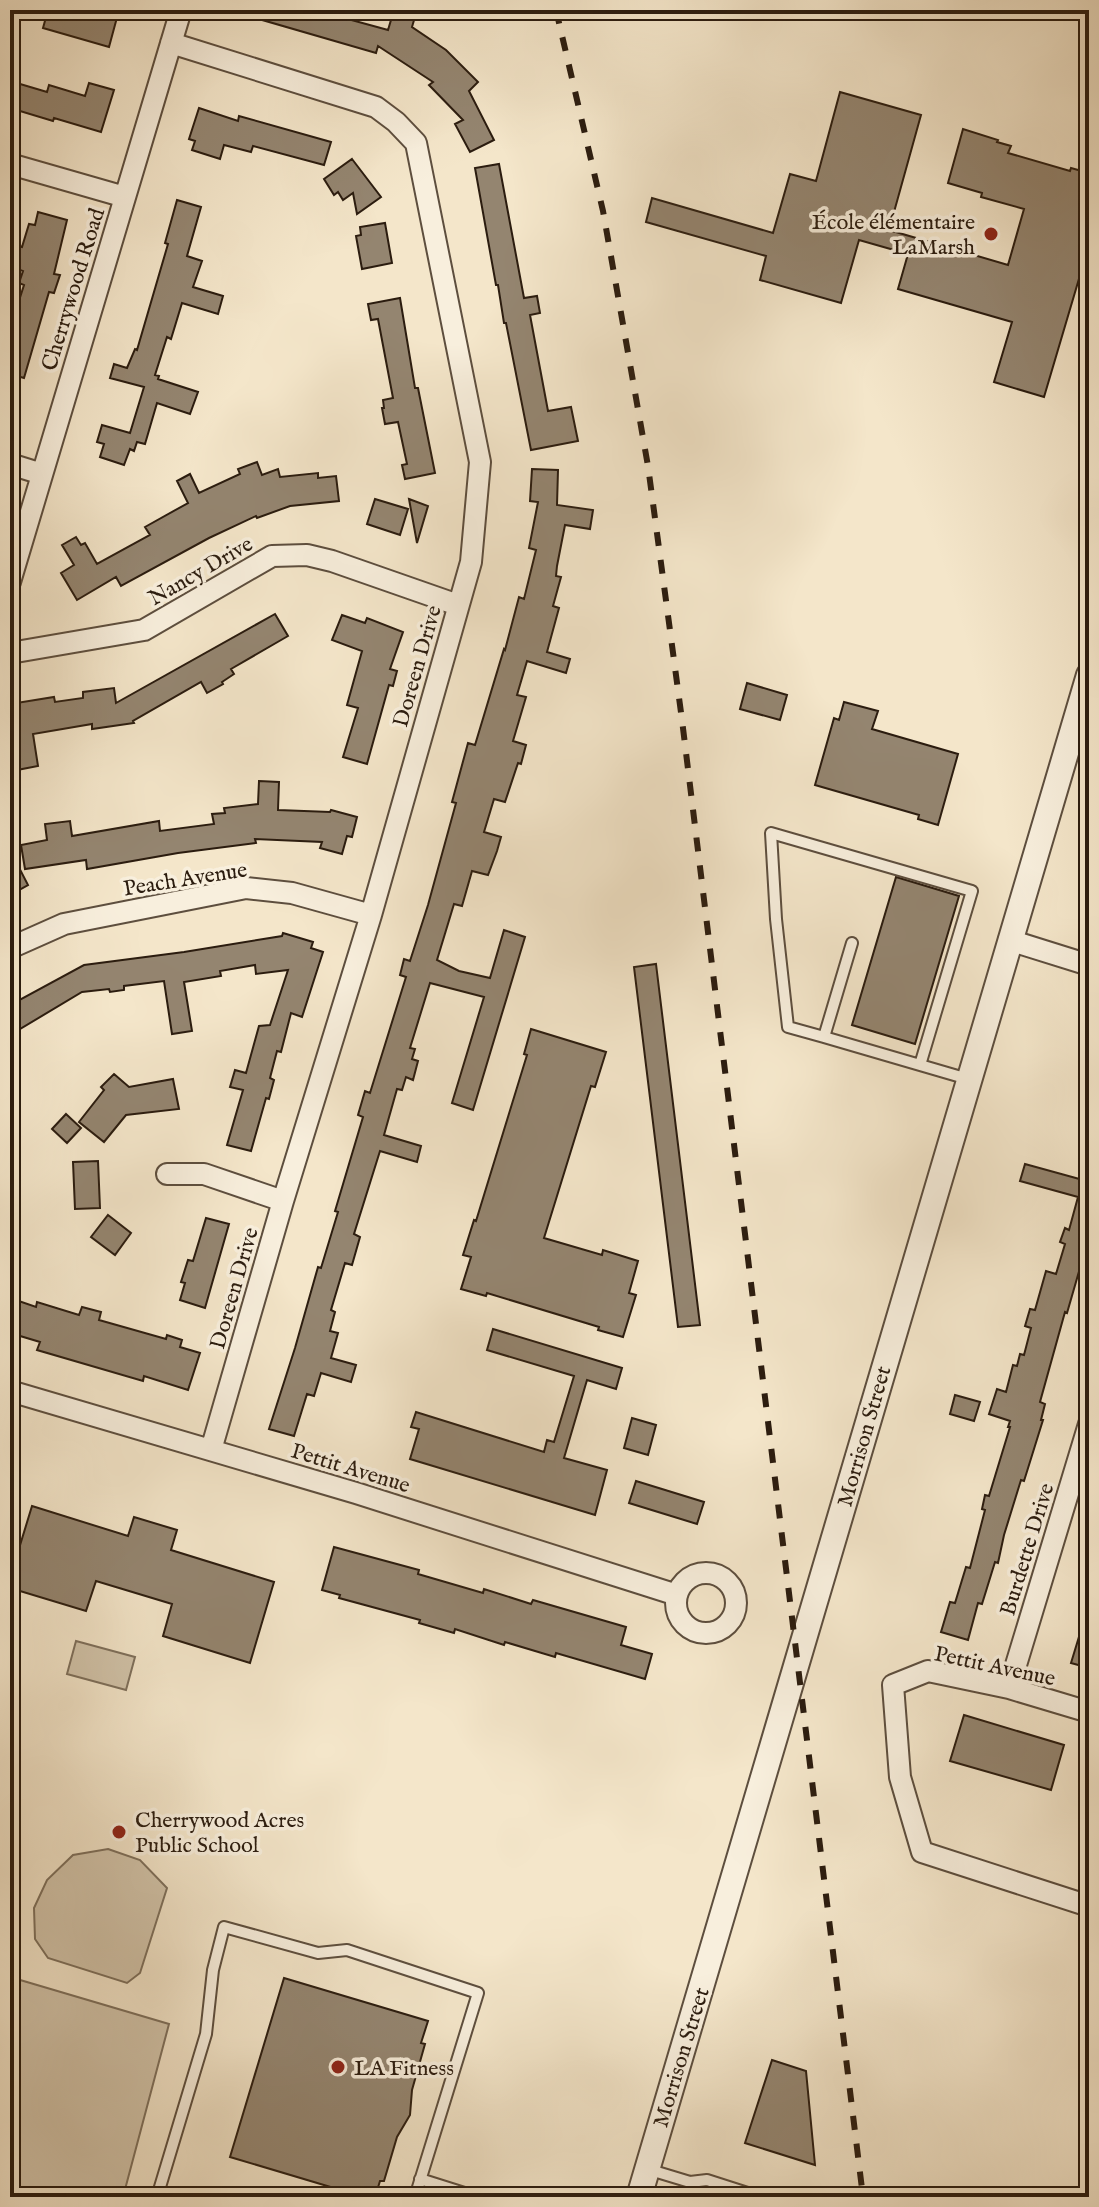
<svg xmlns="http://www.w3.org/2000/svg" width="1099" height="2207" font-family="'IM FELL English',serif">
  <rect width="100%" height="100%" fill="#f4e6ca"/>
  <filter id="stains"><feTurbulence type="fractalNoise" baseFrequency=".0025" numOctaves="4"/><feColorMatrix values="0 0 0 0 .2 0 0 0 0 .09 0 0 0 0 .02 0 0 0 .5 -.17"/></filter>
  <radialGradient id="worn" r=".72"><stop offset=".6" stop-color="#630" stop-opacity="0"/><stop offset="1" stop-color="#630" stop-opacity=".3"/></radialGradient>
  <path fill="#d2c4aa" stroke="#7e705c" stroke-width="2" d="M76,1641L135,1657L126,1690L67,1674Z
    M108,1849L140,1860L167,1888L140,1973L127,1983L48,1958L35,1939L34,1908L47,1880L73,1855Z
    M10,1977L169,2024L123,2197H10Z"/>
  <path fill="#948570" stroke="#2b1c0f" stroke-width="2" d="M48,10H119L109,47L43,28Z
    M246,10H315L388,30L394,10H417L412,27L446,50L478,82L469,91L494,140L470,152L455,124L463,120L429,85L433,82L378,46L376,53L245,15Z
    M10,81L47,92L49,85L85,96L89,83L114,90L101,132L54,118L53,121L10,108Z
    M840,92L921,115L889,230L1008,265L1024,209L981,197L982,193L948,183L963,129L998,140L997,142L1011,146L1008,153L1070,171L1071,168L1089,173V245L1044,397L994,382L1012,322L898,289L908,254L859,240L841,303L760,280L766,256L646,222L652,198L773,233L790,174L816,181Z
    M199,108L238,121L239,116L331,142L324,165L253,146L251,152L224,145L220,159L192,150L195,141L189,139Z
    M352,159L381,197L357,214L353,193L343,200L338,192L334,195L324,179Z
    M499,164L524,298L537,296L540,313L530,315L548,411L571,407L578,441L531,450L506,323H504L498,285H496L475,168Z
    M177,200L201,207L187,256L202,261L193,287L223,296L218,314L182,303L171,339L167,337L155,375L159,376L158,379L198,392L190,414L157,403L145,444L137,442L134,451L130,449L124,465L100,457L104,444L97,442L102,425L130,433L144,387L110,378L114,364L127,368L135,349L137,350L168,244L165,243Z
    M38,212L67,220L54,274L60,275L54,293L49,292L24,378L10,374V312L15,313L24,285L19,283L23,271L12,267L18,246L22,247L29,224L35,225Z
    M385,223L392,263L362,269L356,236L361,235L360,227Z
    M400,298L415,388H418L435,473L405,479L402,465L407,464L398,422L385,424L382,408H384L383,400L393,398L378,319L371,320L368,304Z
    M257,462L262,475L278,469L280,477L318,473V478L336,476L339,501L290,506L257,518L256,516L209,538L121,586L116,577L77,600L61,573L74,565L62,545L76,537L81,545L85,543L97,564L150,535L145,527L188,503L177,481L190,474L199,493L240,474L238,469Z
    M532,469L558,470L557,505L593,510L590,529L565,525L557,566L556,576L561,577L553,606L559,608L547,652L570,659L566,673L527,661L517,695L526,697L513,741L526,745L521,764L518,763L505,802L494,799L484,832L501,837L497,851L488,875L472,871L462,906L454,904L437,960L459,971L490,978L504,930L525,937L473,1110L452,1103L484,997L430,983L410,1048L415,1049L412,1059L418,1061L413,1080L406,1077L402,1090L397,1089L384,1135L421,1146L417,1162L380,1151L354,1234L360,1237L352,1265L345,1263L331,1310L335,1312L330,1331L338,1333L331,1358L356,1365L351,1382L321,1373L314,1396L307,1394L294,1436L269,1429L295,1348L318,1267L321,1268L338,1212L335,1211L363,1117L358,1115L365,1091L370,1093L406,977L400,975L404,959L410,961L428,905L456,803L452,802L468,743L475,745L504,649L505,650L519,597L524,599L536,550L529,548L538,502L530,501Z
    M375,499L408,509L400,535L367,524Z
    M409,499L428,506L417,543Z
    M275,614L288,636L231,669L234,674L222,682L223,684L207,693L201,682L133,721L134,723L92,729V724L33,734L38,766L17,770L12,742H10V704L54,697L55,702L83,698V692L114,688L116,703Z
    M342,615L365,623L367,618L403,632L390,669L397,671L393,686L389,685L367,764L343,757L358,708L347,705L362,651L332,640Z
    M747,683L787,695L780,720L740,709Z
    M844,702L878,711L872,729L958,754L938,825L918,819L919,815L815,785L834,718L839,720Z
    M259,781L279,782L278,810L330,812L331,810L357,817L352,837L347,836L342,854L320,848L322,842L255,839L256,843L178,853L87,869L86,860L25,869L21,845L47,840L45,824L70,821L72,836L159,821L160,831L214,824L212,814L225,813L224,808L258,804Z
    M10,850L28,885L10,895Z
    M896,877L959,896L915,1044L852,1025Z
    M283,933L313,942L311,948L323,952L302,1017L291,1013L281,1052L277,1051L270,1078L274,1080L269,1099L266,1098L251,1151L227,1145L243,1090L230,1087L235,1070L246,1073L259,1026L270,1025L288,970L256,974L255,965L220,971L221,976L184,982L192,1031L172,1034L164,981L124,986V990L110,992L109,989L82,992L10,1035V1005L84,965L184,952L282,936Z
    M656,964L700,1325L678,1327L634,967Z
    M531,1029L606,1052L595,1087L591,1086L544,1238L602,1255L603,1250L638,1261L629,1293L636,1295L623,1337L598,1330L599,1327L487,1293L486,1296L461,1289L471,1257L463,1255L474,1220L476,1221L527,1055L524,1054Z
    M114,1074L129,1087L173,1079L179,1109L126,1115L104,1142L79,1122L104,1090L101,1087Z
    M66,1114L81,1128L67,1143L52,1129Z
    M98,1161L100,1208L75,1209L73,1162Z
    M1025,1164L1083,1180L1084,1175L1089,1176V1252L1084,1269L1080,1268L1067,1313L1065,1312L1040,1402L1045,1404L1041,1420H1043L1024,1481L1021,1480L1004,1535L998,1563L995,1562L982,1604L978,1603L968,1640L941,1632L950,1602L955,1603L966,1567L970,1568L985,1510L982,1509L985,1495L989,1496L1010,1427H1008L1010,1421L989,1414L997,1389L1006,1392L1013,1365L1017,1366L1020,1354L1024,1355L1031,1328L1025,1326L1030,1309L1035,1310L1046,1271L1056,1274L1065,1244L1060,1242L1065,1228L1069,1230L1078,1197L1020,1181Z
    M108,1215L131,1233L115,1255L91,1237Z
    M206,1218L229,1224L205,1308L180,1300L185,1283L181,1282L188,1260L193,1261Z
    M10,1298L36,1307L37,1302L79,1315L82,1307L101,1312L99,1320L166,1339L167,1335L182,1340L180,1347L200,1353L188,1390L144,1376L143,1381L37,1350L40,1342L10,1333Z
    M493,1329L622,1368L616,1389L587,1380L564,1458L607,1470L595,1515L410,1459L419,1429L411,1427L416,1412L544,1452L547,1440L554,1442L574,1376L487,1350Z
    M955,1395L980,1402L974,1421L950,1414Z
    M632,1418L656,1425L648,1455L624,1448Z
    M636,1481L704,1502L697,1524L629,1503Z
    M32,1506L128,1536L134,1517L177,1530L171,1550L274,1582L250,1663L163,1636L172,1604L96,1581L86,1611L10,1588V1578Z
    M334,1547L419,1570L418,1574L483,1593L484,1589L531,1604L533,1600L626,1627L621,1645L652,1654L645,1679L556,1653L555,1657L505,1642L504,1645L455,1629L454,1633L419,1623L420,1620L339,1598L340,1595L322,1590Z
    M1085,1617H1089V1668L1071,1663Z
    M964,1715L1064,1745L1051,1790L950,1761Z
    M284,1978L428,2021L421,2043L425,2044L412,2090L410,2115L397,2137L384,2181H380L375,2197H364L230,2157Z
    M772,2060L806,2071L815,2165L745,2143Z"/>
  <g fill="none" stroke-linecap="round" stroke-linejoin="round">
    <defs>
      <path id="service" d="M852,943L824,1037L968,1079
        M824,1037L788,1027L776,919L771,833L972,891L920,1065
        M647,2169L690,2182L707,2180L760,2197
        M420,2179L477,2197
        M157,2197L206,2034L213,1970L224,1927L318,1953L347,1950L478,1993L415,2197"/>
      <path id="minor" d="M171,43L376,107L396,122L416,143L480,462L471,562L371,915L283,1201L211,1450
        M10,164L125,197
        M10,464L42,474
        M10,582L181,10
        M10,653L144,630L272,556L307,555L332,561L458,605
        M1009,940L1089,965
        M10,948L64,924L246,888L292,893L371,915
        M167,1174H204L283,1201
        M10,1391L356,1493L677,1595
        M676 1603a30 30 0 1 1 60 0a30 30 0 1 1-60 0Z
        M1009,1688L1089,1424
        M1089,1712L1009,1688L928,1671L893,1685L900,1777L922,1852L1089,1906"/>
      <path id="tertiary" d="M639,2197L1089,675"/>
    </defs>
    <use href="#service" stroke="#5d4e3e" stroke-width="14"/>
    <use href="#minor" stroke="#5d4e3e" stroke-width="24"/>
    <use href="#tertiary" stroke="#5d4e3e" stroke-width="28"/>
    <use href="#service" stroke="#f8efdd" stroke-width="10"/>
    <use href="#minor" stroke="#f8efdd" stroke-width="20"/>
    <use href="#tertiary" stroke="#f8efdd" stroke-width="24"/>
    <path stroke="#2b1c0f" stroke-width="6" stroke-dasharray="14 14" stroke-linecap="butt" d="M556,10L603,211L648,466L682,720L863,2197"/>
  </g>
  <g fill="#8f2418" stroke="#f8efdd" stroke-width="3">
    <circle cx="991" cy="234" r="8"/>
    <circle cx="119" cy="1832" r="8"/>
    <circle cx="338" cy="2067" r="8"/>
  </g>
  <g text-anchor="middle" stroke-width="7" stroke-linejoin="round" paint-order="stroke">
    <g font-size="22" fill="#2b1c0f" stroke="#f8efdd" text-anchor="start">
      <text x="975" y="229" text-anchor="end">École élémentaire<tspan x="975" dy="25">LaMarsh</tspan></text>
      <text x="135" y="1827">Cherrywood Acres<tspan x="135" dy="25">Public School</tspan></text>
      <text x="354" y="2075">LA Fitness</text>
    </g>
    <g font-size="22" fill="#2b1c0f" stroke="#f8efdd">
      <text transform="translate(72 289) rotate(-73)" y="8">Cherrywood Road</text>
      <text transform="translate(200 570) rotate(-30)" y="8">Nancy Drive</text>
      <text transform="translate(416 666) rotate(-74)" y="8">Doreen Drive</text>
      <text transform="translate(185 878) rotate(-9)" y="8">Peach Avenue</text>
      <text transform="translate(233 1288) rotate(-74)" y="8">Doreen Drive</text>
      <text transform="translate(863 1436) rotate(-74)" y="8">Morrison Street</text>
      <text transform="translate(351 1467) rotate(17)" y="8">Pettit Avenue</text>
      <text transform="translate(1026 1549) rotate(-73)" y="8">Burdette Drive</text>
      <text transform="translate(995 1665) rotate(12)" y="8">Pettit Avenue</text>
      <text transform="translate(680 2057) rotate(-73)" y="8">Morrison Street</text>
    </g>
  </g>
  <rect width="1099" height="2207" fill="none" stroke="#f4e6ca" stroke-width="40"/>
  <rect x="12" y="12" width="1075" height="2183" fill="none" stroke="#2b1c0f" stroke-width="4"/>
  <rect x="20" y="20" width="1059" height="2167" fill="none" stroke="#2b1c0f" stroke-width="2"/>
  <rect width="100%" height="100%" filter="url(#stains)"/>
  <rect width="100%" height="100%" fill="url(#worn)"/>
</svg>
